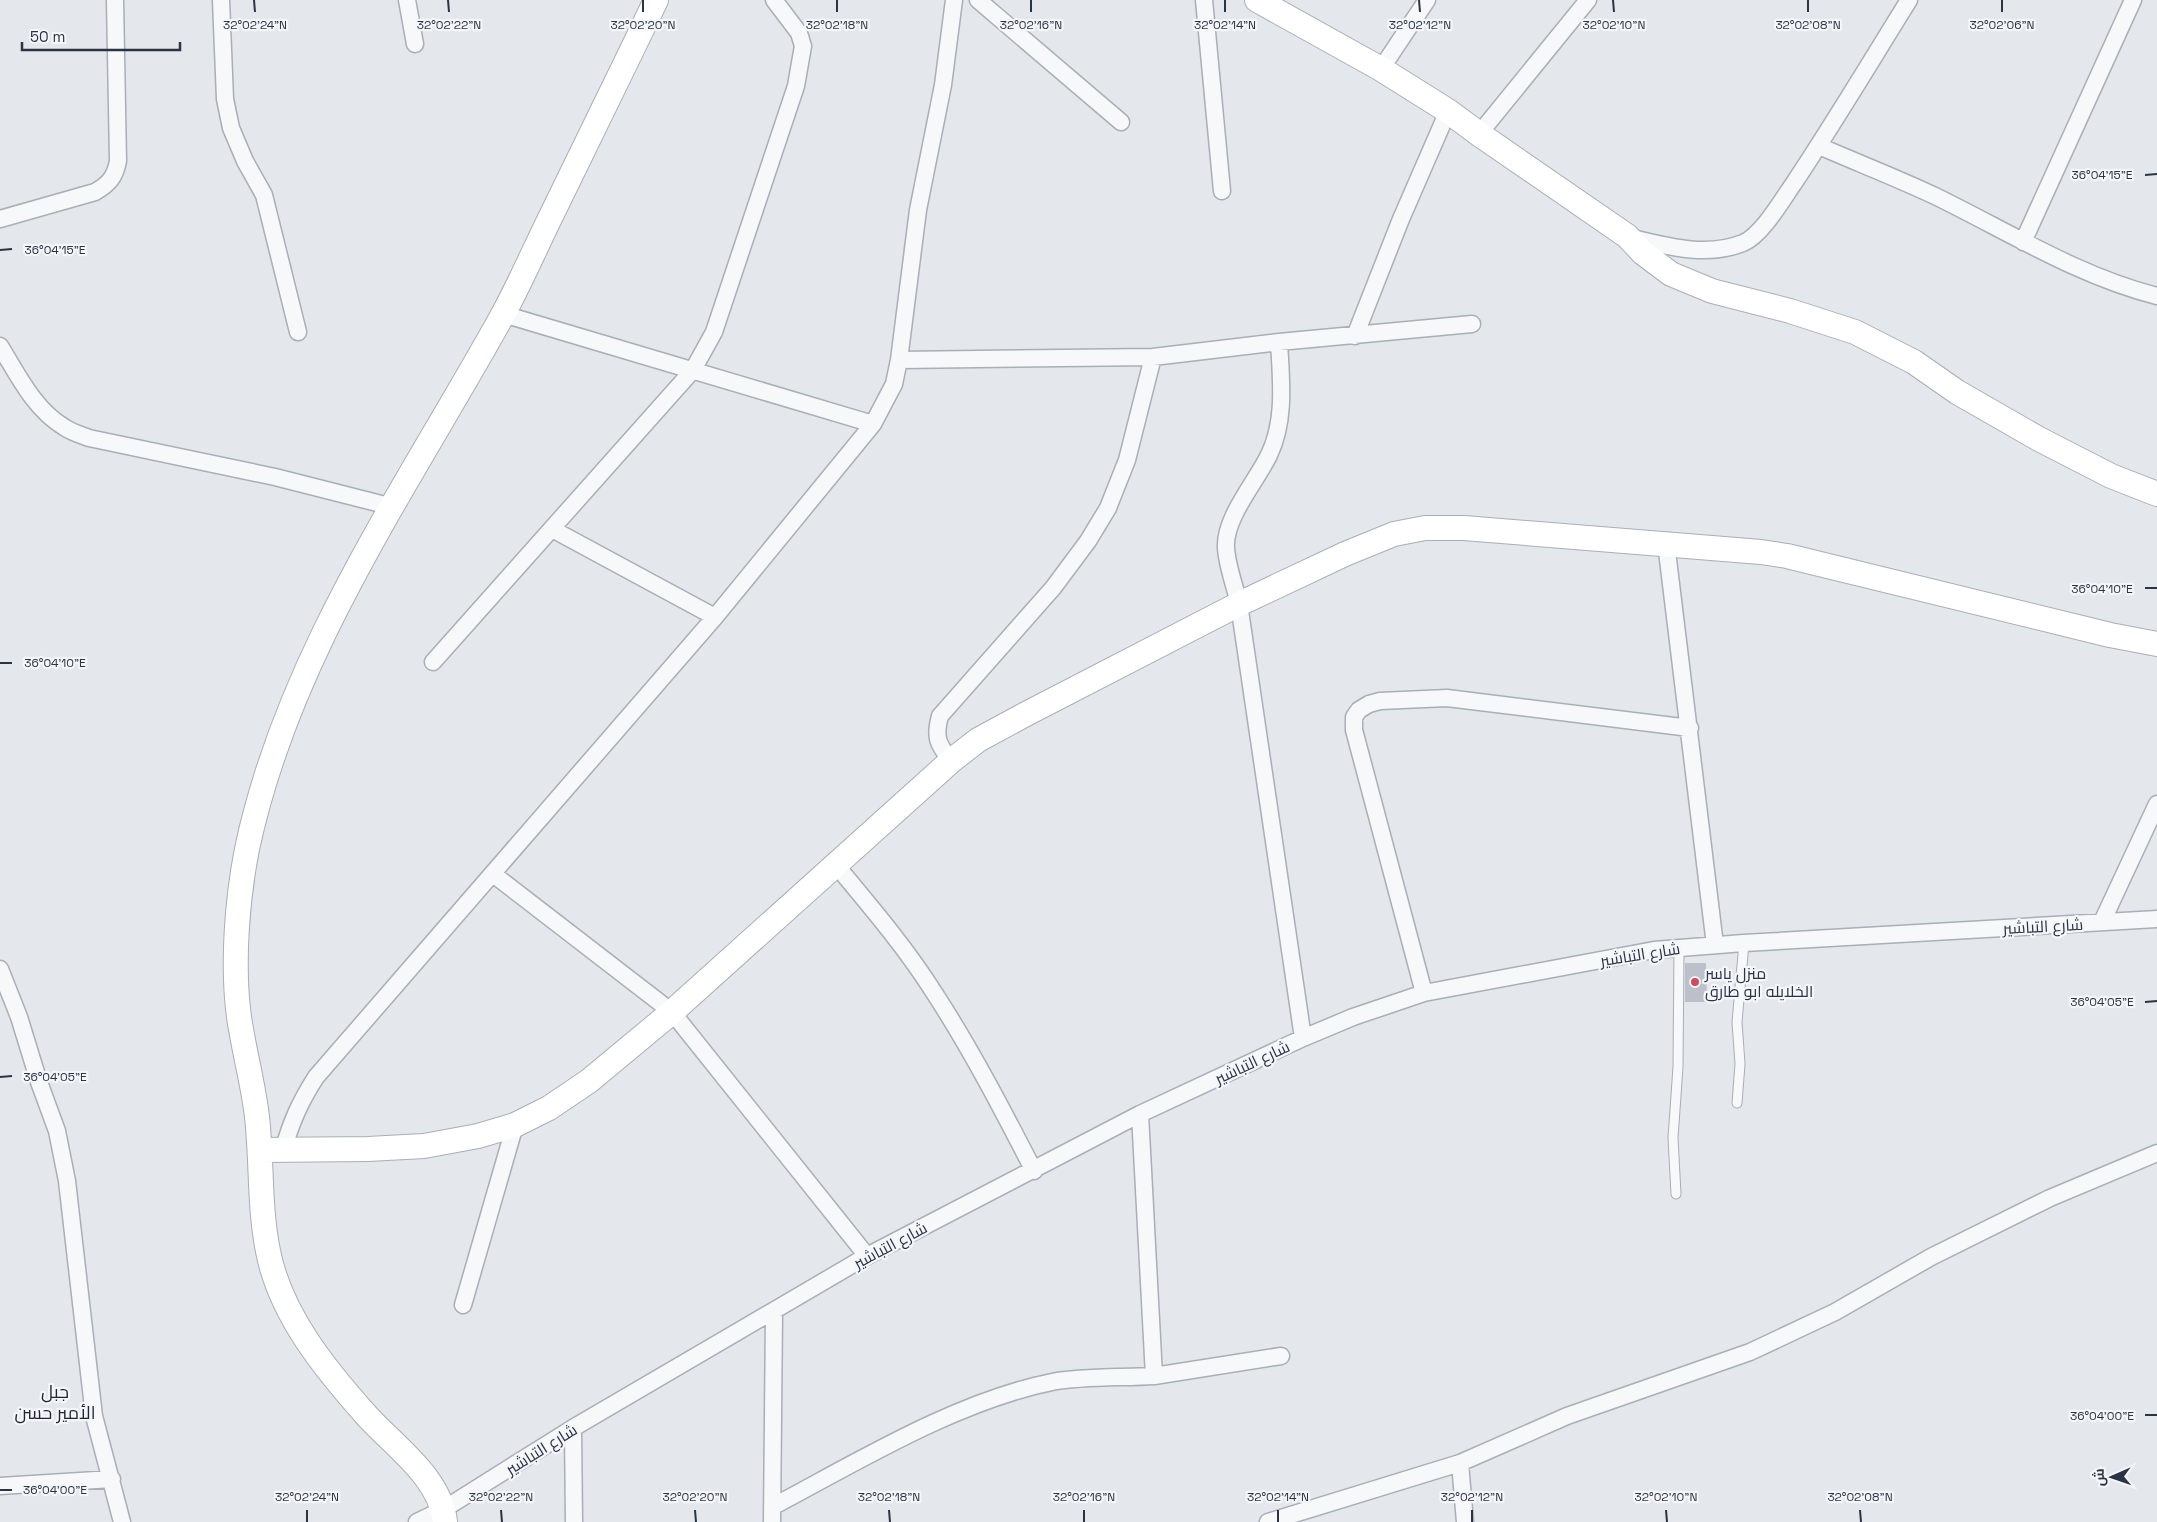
<svg xmlns="http://www.w3.org/2000/svg" width="2157" height="1522" font-family="'Space Grotesk',Cairo,sans-serif">
  <rect width="100%" height="100%" fill="#e4e7ec"/>
  <path fill="#bbc0ca" d="M1685,963H1706L1707,1002H1685Z"/>
  <g fill="none" stroke-linecap="round" stroke-linejoin="round">
    <defs>
      <path id="lane" d="M1737,1103L1740,1064L1737,1022L1744,943
        M1676,1194L1673,1138L1678,1067L1679,948"/>
      <path id="street" d="M221,0L225,99L231,128L245,161L264,195L298,332
        M407,0L415,44
        M978,0L1121,122
        M1204,0L1222,191
        M1381,69L1427,0
        M1479,134L1588,0
        M1819,146C1858,163 1897,178 1935,196C2007,231 2078,276 2157,296
        M0,219L95,192C109,184 115,177 118,161L115,0
        M1628,237C1666,246 1705,258 1743,243C1762,235 1782,200 1794,183C1834,123 1871,61 1909,0
        M2023,242L2133,0
        M503,314L873,424
        M1355,336L1401,219L1448,111
        M1279,342C1281,379 1286,420 1269,455C1256,482 1224,518 1226,548C1227,566 1235,586 1239,604L1303,1038
        M0,346C18,375 34,409 64,427C71,432 81,435 89,438L275,477L393,507
        M899,360L1153,357L1279,342L1472,324
        M552,529L715,617
        M1666,543L1715,945
        M433,662L693,370L714,332L796,86L803,46L799,33L774,0
        M951,761C938,744 934,738 940,716L1053,588L1088,541L1108,508L1127,460L1153,357
        M836,865C871,907 906,948 935,994C972,1051 1003,1111 1034,1171
        M493,874L672,1012L867,1256
        M2102,922L2157,804
        M0,969L19,1017L39,1082L57,1131L67,1181L94,1416L122,1522
        M1424,993L1354,730V717L1359,710L1369,704L1380,701L1447,698L1690,728
        M283,1151C291,1122 300,1102 316,1077L715,617L873,424L894,384L899,360L918,210L943,85L954,0
        M463,1305L515,1125
        M1154,1376L1281,1356
        M573,1428L574,1522
        M1460,1463L1465,1522
        M0,1486L112,1479
        M772,1507C857,1462 957,1401 1052,1382C1083,1376 1122,1378 1154,1376L1140,1114
        M417,1522L444,1509L573,1428L867,1256L1140,1114L1303,1038L1353,1017L1424,993L1654,950L1744,943L2157,919
        M772,1522L774,1312
        M1268,1522L1460,1463L1567,1416L1750,1352L1835,1312L1931,1257L2050,1198L2157,1153"/>
      <path id="secondary" d="M1257,0L1381,69L1448,111L1479,134L1627,236L1643,253L1671,274L1712,291L1790,311L1855,332L1914,362L1957,392L2039,439L2111,476L2157,494
        M261,1150L368,1149L424,1146L478,1136L515,1125L549,1108L589,1081L672,1012L951,761L978,740L1026,714L1239,604L1345,554L1394,534L1425,528H1464L1761,552L1787,556L2110,635L2157,644
        M445,1522C441,1478 394,1446 367,1416C325,1369 280,1314 268,1251C259,1207 262,1161 257,1117C253,1083 244,1051 239,1017C232,965 237,900 247,849C288,655 406,489 501,318C520,284 535,248 553,212C587,142 622,71 656,0"/>
    </defs>
    <use href="#lane" stroke="#a9aeb7" stroke-width="11"/>
    <use href="#street" stroke="#a9aeb7" stroke-width="19"/>
    <use href="#secondary" stroke="#a9aeb7" stroke-width="26"/>
    <use href="#lane" stroke="#f7f8fa" stroke-width="9"/>
    <use href="#street" stroke="#f7f8fa" stroke-width="16"/>
    <use href="#secondary" stroke="#fff" stroke-width="24"/>
  </g>
  <path fill="none" stroke="#2b3445" stroke-width="2" d="M254,0L255,12M448,0L449,12M643,0V12M837,0V12M1031,0V12M1225,0V12M1419,0L1420,12M1613,0L1614,12M1808,0V12M2002,0V12M2145,175L2157,174M0,250L12,249M2145,588H2157M0,663H12M2145,1002L2157,1001M0,1077L12,1076M2145,1415H2157M0,1490H12M307,1510V1522M501,1510L502,1522M695,1510L696,1522M889,1510L890,1522M1084,1510V1522M1278,1510V1522M1472,1510V1522M1666,1510L1667,1522M1860,1510L1861,1522"/>
  <circle fill="#d1495b" stroke="#f4f6f9" stroke-width="2" cx="1695" cy="982" r="5"/>
  <g text-anchor="middle" stroke-width="4.5" stroke-linejoin="round" paint-order="stroke">
    <g font-size="16" fill="#2b3445" stroke="#f4f6f9">
      <text transform="translate(2043 926) rotate(-3)" y="6">شارع التباشير</text>
      <text transform="translate(1640 954) rotate(-9)" y="6">شارع التباشير</text>
      <text transform="translate(1252 1062) rotate(-25)" y="6">شارع التباشير</text>
      <text transform="translate(890 1245) rotate(-28)" y="6">شارع التباشير</text>
      <text transform="translate(541 1449) rotate(-32)" y="6">شارع التباشير</text>
    </g>
    <g font-size="16" fill="#2b3445" stroke="#f4f6f9" text-anchor="start">
      <text x="1705" y="979">منزل ياسر<tspan x="1705" dy="18">الخلايله ابو طارق</tspan></text>
    </g>
    <g font-size="18" fill="#1d2536" stroke="#f4f6f9">
      <text x="55" y="1398">جبل<tspan x="55" dy="21">الأمير حسن</tspan></text>
    </g>
  </g>
  <g font-size="12" text-anchor="middle" fill="#2b3445" stroke="#f4f6f9" stroke-width="4.5" stroke-linejoin="round" paint-order="stroke">
    <text x="255" y="29">32°02'24"N</text>
    <text x="449" y="29">32°02'22"N</text>
    <text x="643" y="29">32°02'20"N</text>
    <text x="837" y="29">32°02'18"N</text>
    <text x="1031" y="29">32°02'16"N</text>
    <text x="1225" y="29">32°02'14"N</text>
    <text x="1420" y="29">32°02'12"N</text>
    <text x="1614" y="29">32°02'10"N</text>
    <text x="1808" y="29">32°02'08"N</text>
    <text x="2002" y="29">32°02'06"N</text>
    <text x="2102" y="179">36°04'15"E</text>
    <text x="55" y="254">36°04'15"E</text>
    <text x="2102" y="593">36°04'10"E</text>
    <text x="55" y="667">36°04'10"E</text>
    <text x="2102" y="1006">36°04'05"E</text>
    <text x="55" y="1081">36°04'05"E</text>
    <text x="2102" y="1420">36°04'00"E</text>
    <text x="55" y="1494">36°04'00"E</text>
    <text x="307" y="1501">32°02'24"N</text>
    <text x="501" y="1501">32°02'22"N</text>
    <text x="695" y="1501">32°02'20"N</text>
    <text x="889" y="1501">32°02'18"N</text>
    <text x="1084" y="1501">32°02'16"N</text>
    <text x="1278" y="1501">32°02'14"N</text>
    <text x="1472" y="1501">32°02'12"N</text>
    <text x="1666" y="1501">32°02'10"N</text>
    <text x="1860" y="1501">32°02'08"N</text>
  </g>
  <g transform="translate(2112 1477) rotate(268)" stroke="#f4f6f9" stroke-width="4" paint-order="stroke">
  <path d="M0-4L9 19L0 12L-9 19Z" fill="#2b3445"/>
  <text y="-8" font-size="14" font-weight="bold" text-anchor="middle" fill="#2b3445">ش</text>
  </g>
  <path d="M22 42v8h158v-8" fill="none" stroke="#2b3445" stroke-width="2.5"/>
  <text x="30" y="42" font-size="15" fill="#2b3445" stroke="#f4f6f9" stroke-width="4" paint-order="stroke">50 m</text>
</svg>
